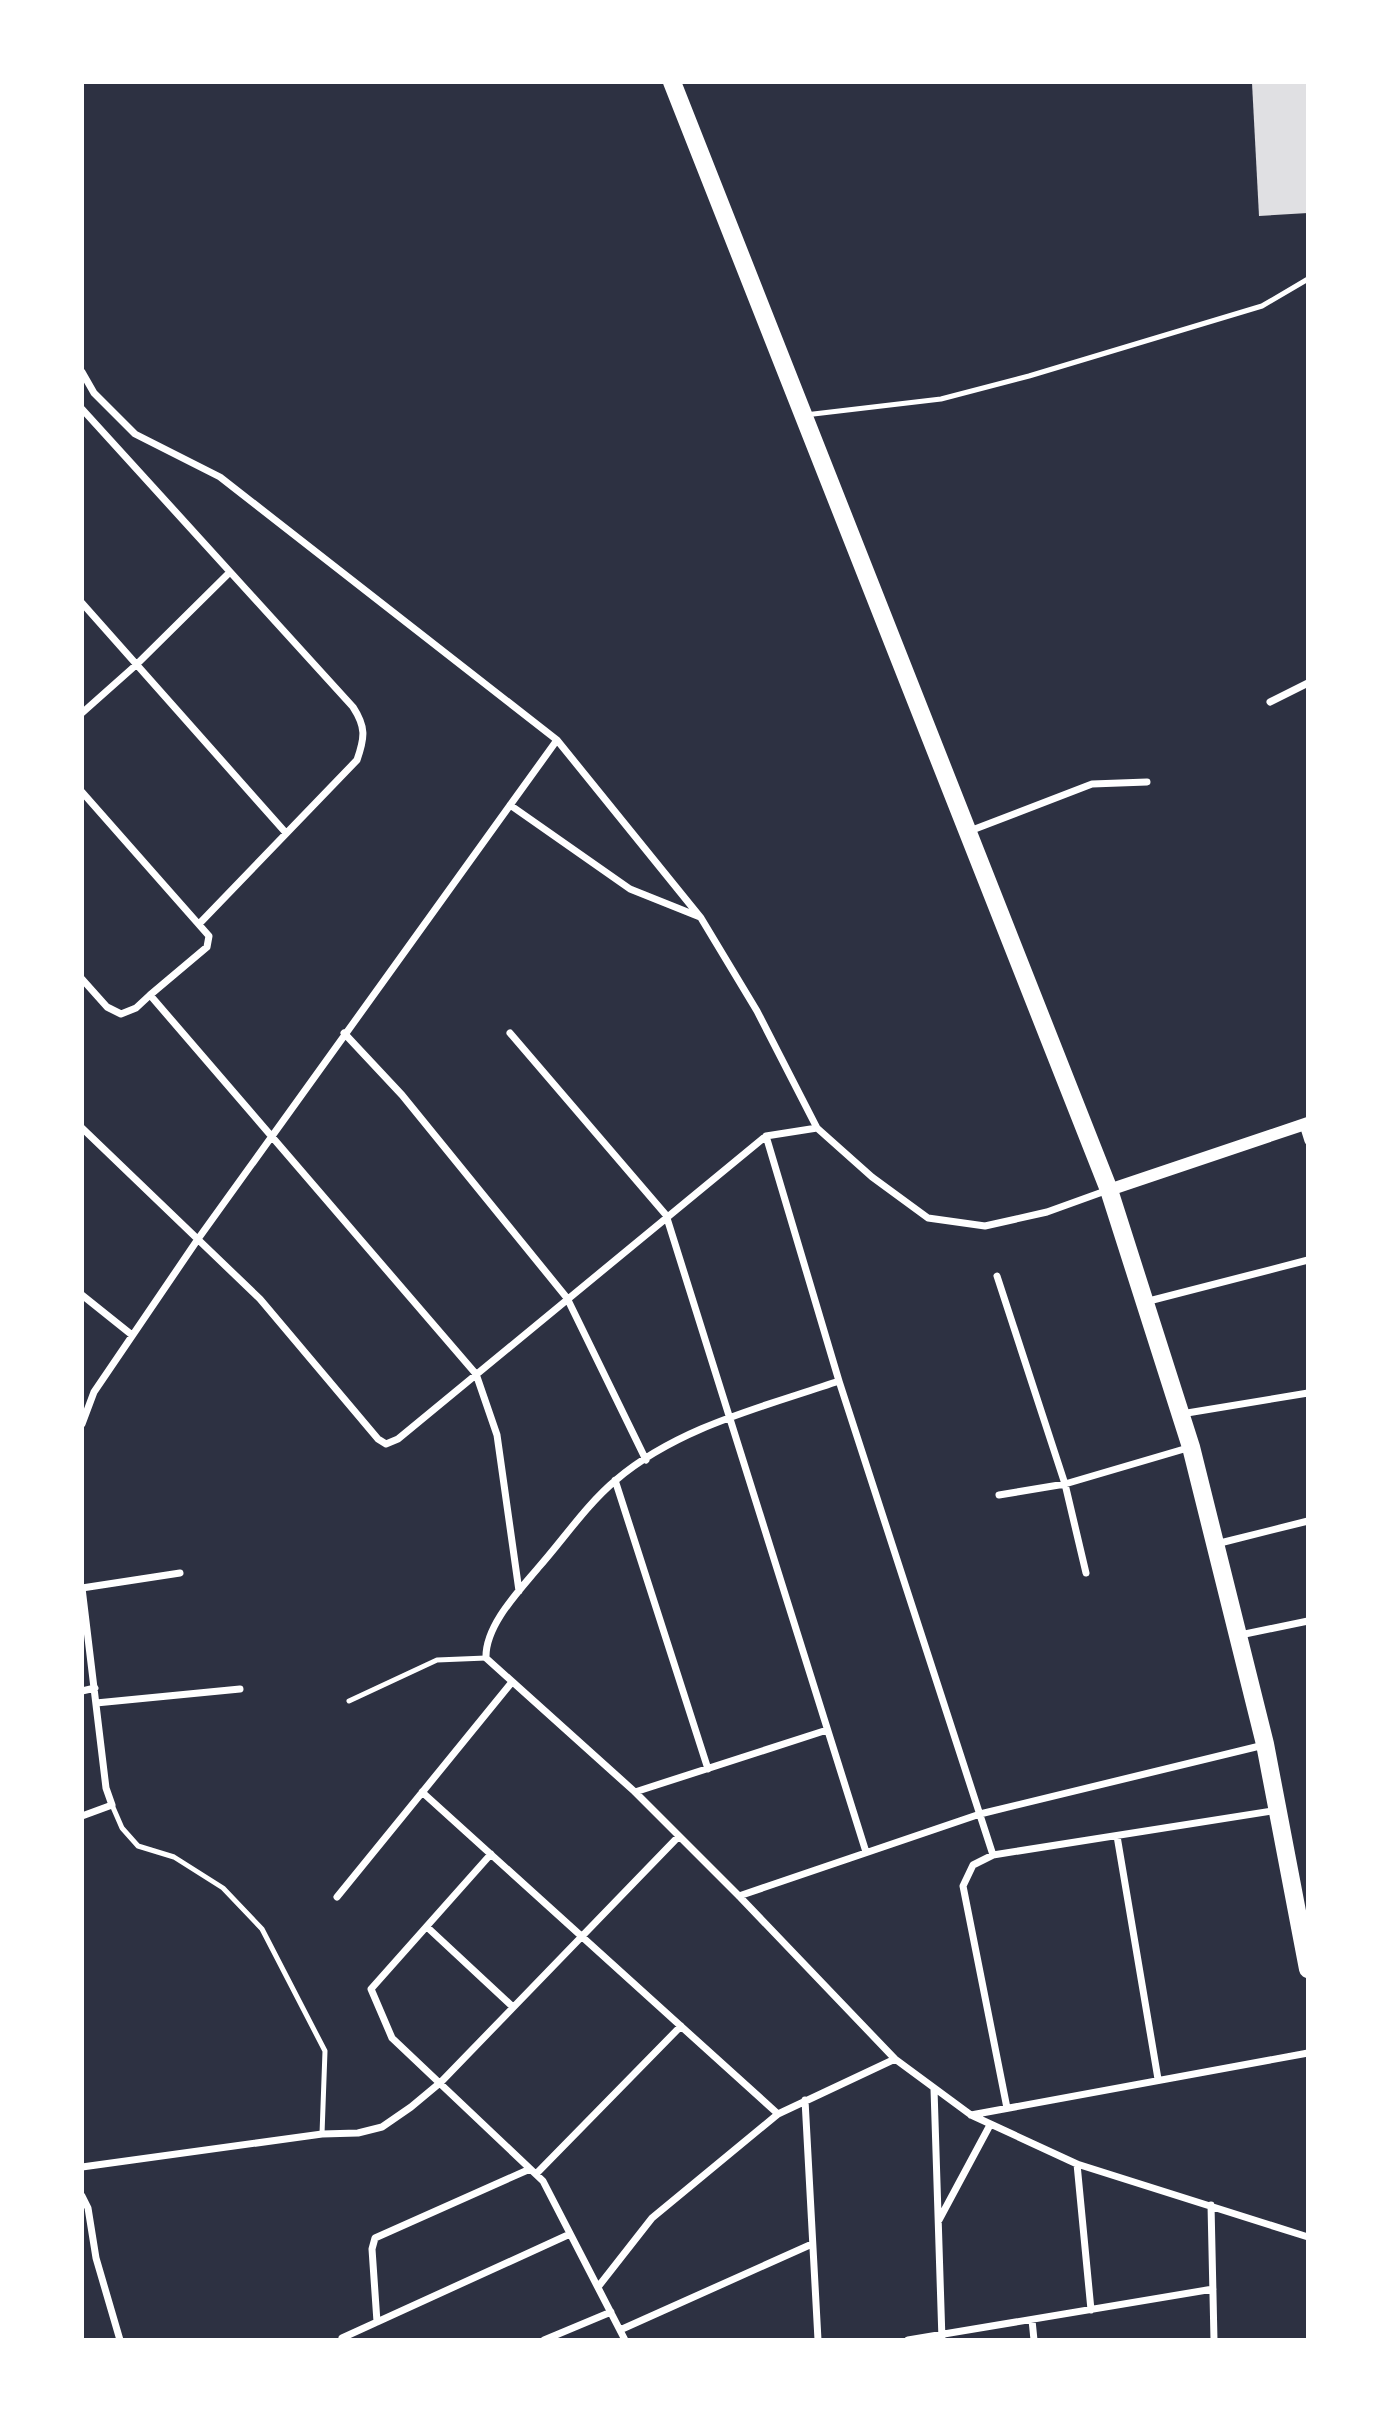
<svg xmlns="http://www.w3.org/2000/svg" width="1390" height="2422" font-family="Roboto,sans-serif">
  <rect width="100%" height="100%" fill="#2d3142"/>
  <path fill="#e0e0e3" d="M1308,82V213L1259,216L1252,83Z"/>
  <g fill="none" stroke-linecap="round" stroke-linejoin="round">
    <path stroke="#fff" stroke-width="5" d="M805,415L941,399L1029,376L1262,306L1308,279
      M349,1701L437,1660L486,1658
      M112,1805L122,1828L138,1846L174,1857L223,1888L262,1929L325,2051L322,2134"/>
    <path stroke="#fff" stroke-width="7" d="M82,372L94,393L135,434L220,477L557,740L701,918L757,1011L817,1128
      M82,409L353,707C366,727 365,737 357,760L199,924
      M82,603L286,833
      M1270,702L1308,683
      M82,713L136,665L230,572
      M82,792L209,936L207,947L150,995
      M510,805L630,889L700,917
      M967,832L1092,784L1147,782
      M82,979L107,1007L121,1014L136,1008L150,995L476,1374L497,1435L519,1591
      M344,1033L402,1095L567,1298L646,1460
      M510,1033L666,1215L866,1852
      M1303,1125L1308,1141
      M82,1128L260,1299L378,1439L386,1444L398,1439L766,1136L817,1128L872,1177L928,1218L985,1226L1047,1212L1108,1190
      M766,1136L839,1381L993,1855
      M997,1276L1065,1484L1086,1573
      M82,1295L132,1335
      M1145,1302L1308,1260
      M839,1381C763,1407 678,1427 616,1480C587,1504 563,1540 538,1568C518,1592 485,1626 486,1658L635,1792L739,1896L895,2059L971,2115L1077,2164L1308,2237
      M1181,1414L1308,1393
      M82,1424L94,1392L198,1239L557,740
      M615,1480L708,1769
      M999,1495L1065,1484L1191,1447
      M1216,1544L1308,1521
      M82,1588L106,1788L112,1805L82,1816
      M82,1588L180,1573
      M1240,1635L1308,1621
      M82,1691L95,1688
      M96,1703L240,1689
      M422,1792L778,2114
      M635,1792L827,1730
      M1117,1836L1158,2079
      M491,1854L371,1989L392,2038L543,2181L625,2340
      M739,1896L980,1814L1264,1745
      M337,1897L512,1682
      M427,1927L513,2007
      M934,2089L942,2340
      M805,2100L818,2340
      M1007,2108L963,1886L973,1865L993,1855L1278,1810
      M971,2115L1308,2053
      M1077,2164L1091,2310
      M82,2167L322,2134L358,2133L382,2127L411,2107L441,2082L679,1836
      M536,2174L681,2026
      M82,2196L88,2208L96,2258L120,2340
      M1211,2205L1214,2340
      M939,2220L990,2125
      M598,2287L652,2218L778,2114L895,2059
      M1032,2320L1034,2340
      M377,2322L372,2249L375,2238L530,2169
      M620,2330L812,2244
      M342,2338L570,2234
      M544,2340L611,2312
      M908,2340L1213,2289"/>
    <path stroke="#fff" stroke-width="12" d="M1109,1190L1308,1123"/>
    <path stroke="#fff" stroke-width="18" d="M672,82L1109,1190L1191,1447L1265,1744L1308,1969"/>
  </g>
  <rect width="1390" height="2422" fill="none" stroke="#ffffff" stroke-width="168"/>
</svg>
